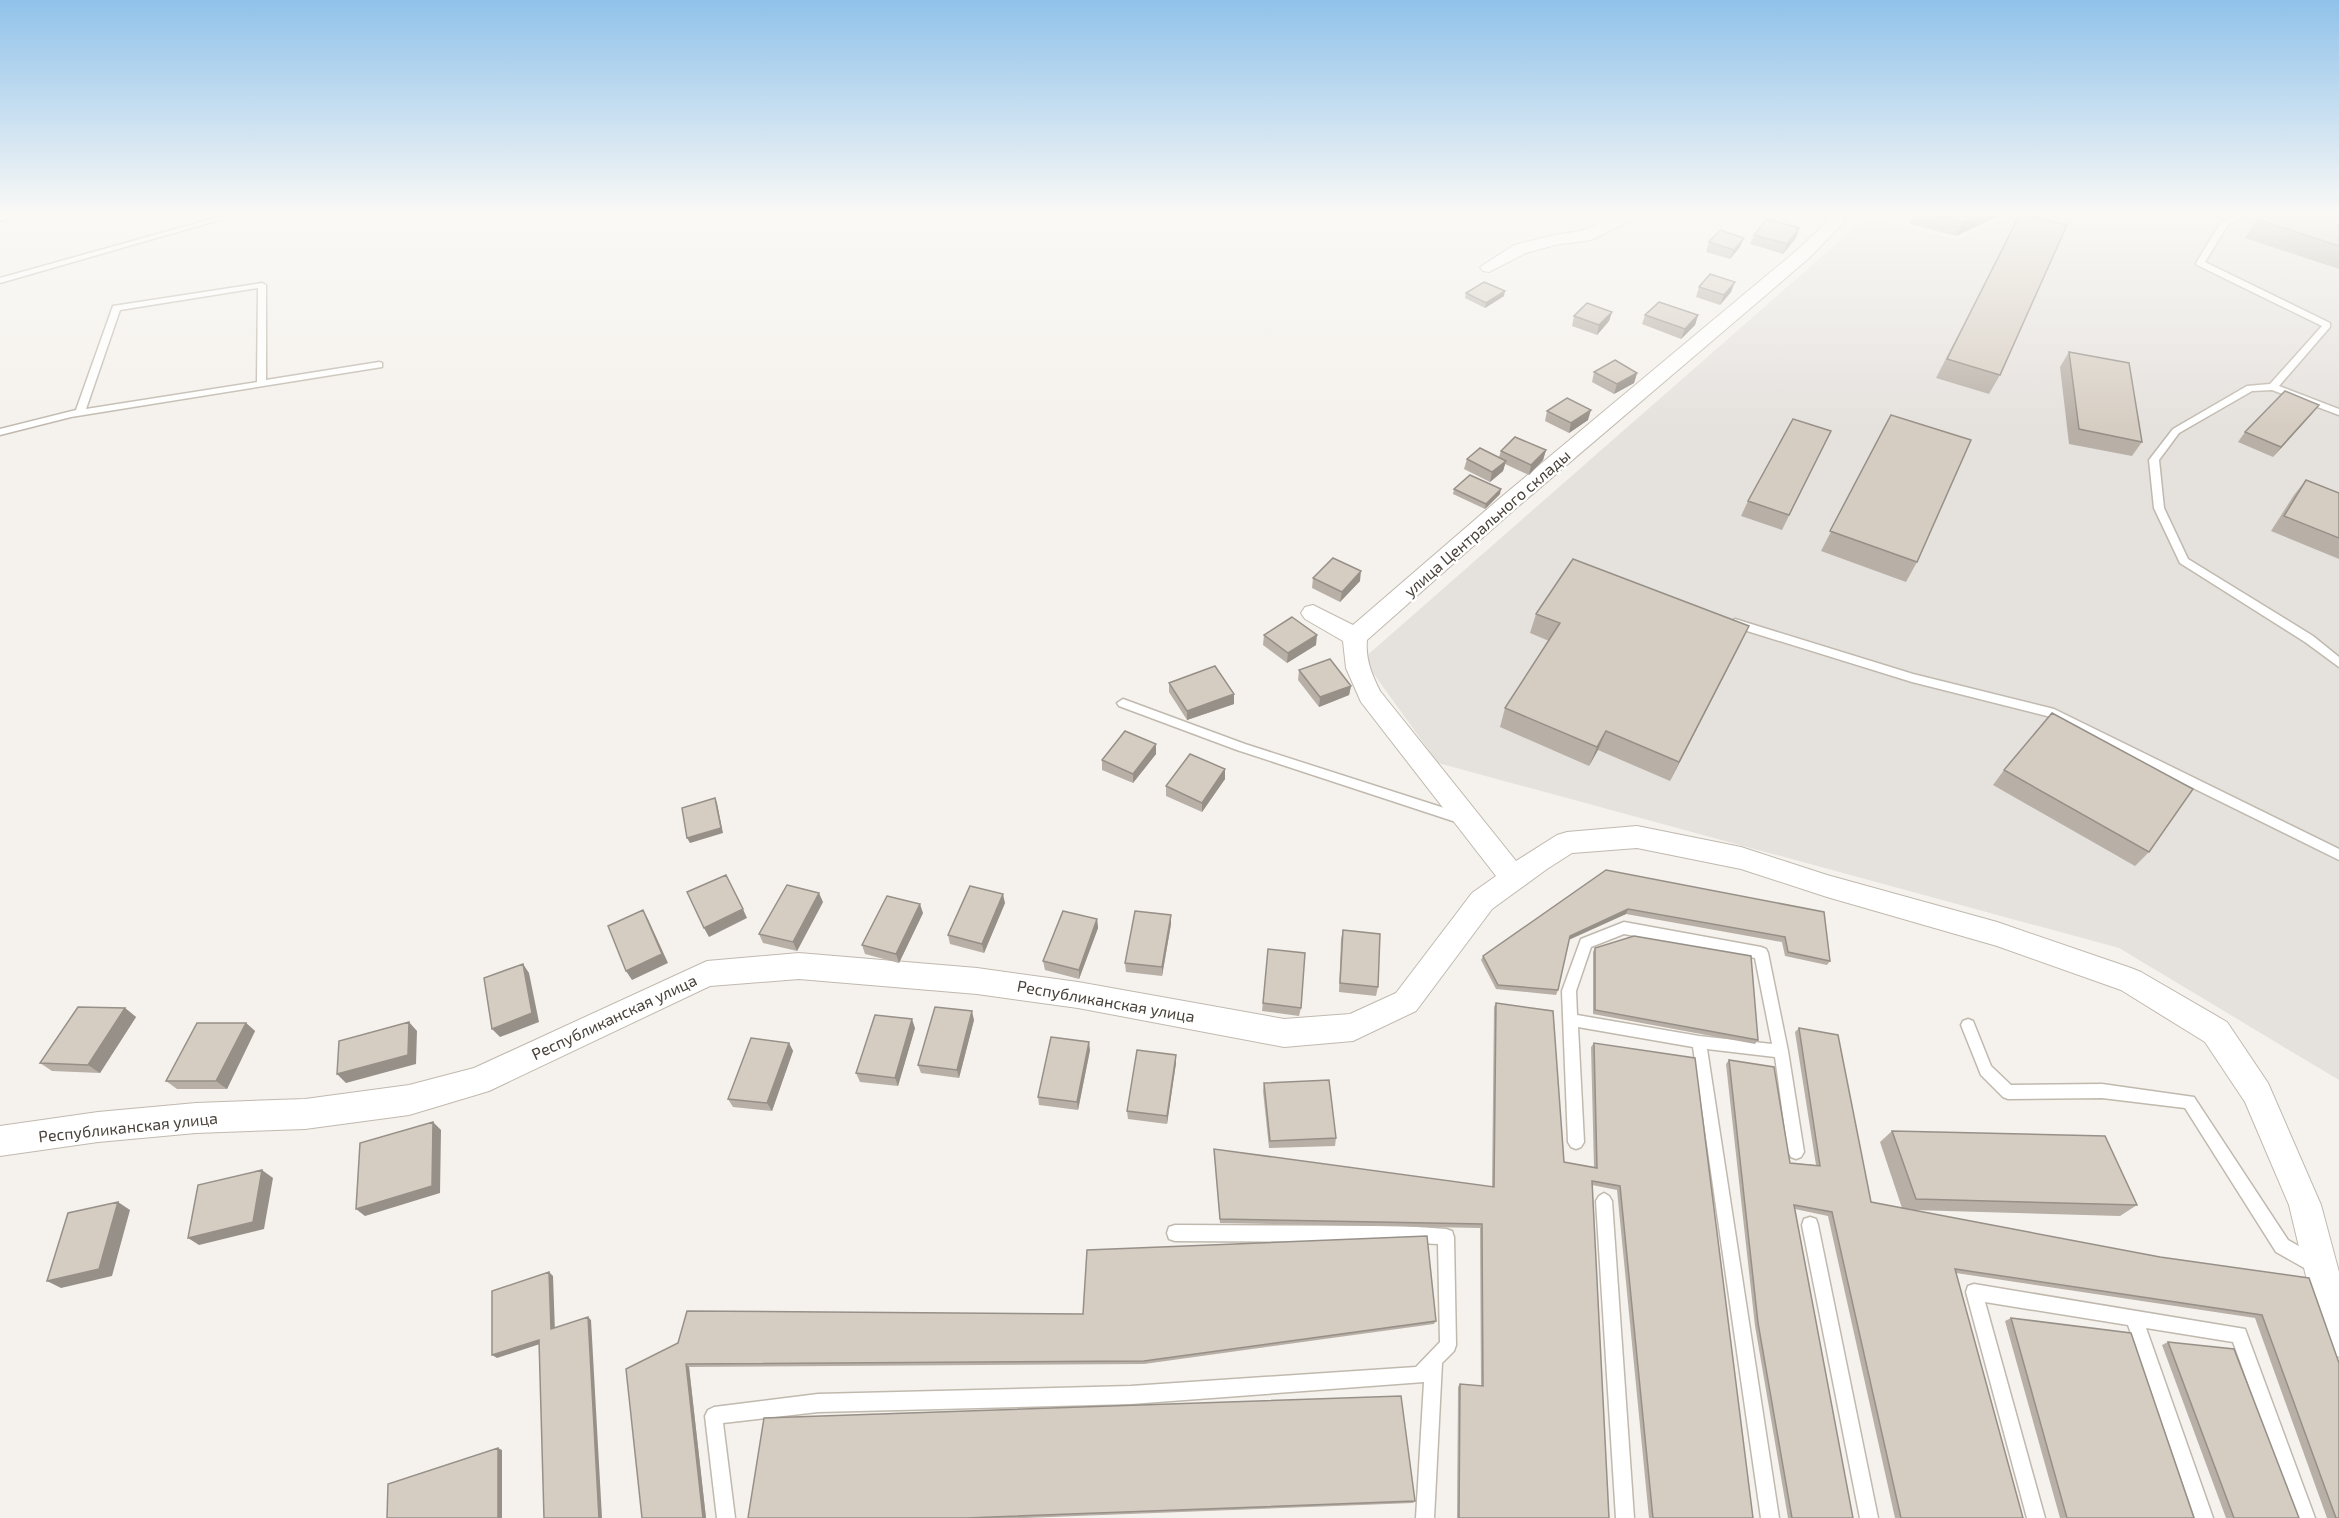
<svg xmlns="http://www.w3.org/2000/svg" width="2339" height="1518" font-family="'Exo 2',sans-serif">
  <rect width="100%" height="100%" fill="#f5f1ec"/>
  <path fill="#e5e1dd" d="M1868,216L1957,240L2007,216H2339V1080L2119,948L1438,763L1363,659Z"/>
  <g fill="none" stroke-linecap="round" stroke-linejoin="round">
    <defs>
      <path id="service" d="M4,216H15L0,221V217Z
        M222,216H233L0,283V278Z
        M2233,216H2242L2227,226L2205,262L2330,323V327L2279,386L2339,409V415L2272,390L2252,391L2179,433L2159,460L2164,508L2188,559L2313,636L2339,657V667L2305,642L2180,563L2154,508L2149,460L2173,429L2247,386L2270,384L2322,326L2197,265L2196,263L2221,222Z
        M262,283L266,285V380L379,362L382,363V367L71,417L0,435V429L76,410L113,306ZM258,288L257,382L86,409L120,310Z
        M1735,619L1913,674L2054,709L2339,849V860L2047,716L1912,682L1731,626L1730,623Z
        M1123,699L1245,744L1466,815L1468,819L1466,823L1462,824L1237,750L1119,706L1117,703Z
        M1624,922L1761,947L1766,949L1768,953L1788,1051L1804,1152L1801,1157L1796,1159L1791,1157L1788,1152L1775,1057L1707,1049L1779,1518H1761L1693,1047L1578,1027L1584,1142L1581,1147L1576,1149L1571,1147L1568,1142L1562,991L1581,939ZM1624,934L1755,958L1772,1044L1699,1036L1577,1015L1576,991L1591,947Z
        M1968,1019L1973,1021L1991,1066L2011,1085L2102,1084L2194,1097L2288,1240L2320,1258L2322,1264L2320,1270L2314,1272L2308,1270L2276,1252L2185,1108L2102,1098L2008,1099L2003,1097L1981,1075L1961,1025L1963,1021Z
        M1604,1193L1609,1196L1612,1201L1634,1518H1616L1596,1201L1599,1196Z
        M1810,1217L1816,1219L1818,1225L1878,1518H1860L1802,1225L1804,1219Z
        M1175,1225L1402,1226L1446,1229L1452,1231L1454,1237L1456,1345L1454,1351L1442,1363L1434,1518H1416L1424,1382L1131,1404L818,1412L723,1423L735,1518H717L705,1416L708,1410L714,1407L818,1394L1131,1386L1416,1367L1440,1342L1438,1244L1402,1242L1175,1241L1169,1239L1167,1233L1169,1227Z
        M1974,1284L2245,1329L2315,1518H2297L2233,1342L2146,1328L2213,1518H2195L2128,1325L1985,1302L2045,1518H2027L1966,1292L1968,1286Z"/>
      <path id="minor" d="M1616,216H1636L1634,219L1591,240L1555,245L1526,253L1489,272L1483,271L1480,267L1514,245L1554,235L1581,231Z
        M1828,216H1844V222L1808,259L1515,509L1367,640C1365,659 1372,675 1380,691L1516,861L1557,835L1567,832L1637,826L1741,847L1827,875L1997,922L2131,968L2141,972L2227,1022L2268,1083L2321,1205L2339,1272V1357L2327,1351L2321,1339L2289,1205L2245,1102L2205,1042L2121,990L1997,946L1827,897L1741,869L1637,848L1572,853L1547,869L1492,909L1416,1011L1353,1041L1284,1047L1078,1008L977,994L799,979L710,986L489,1091L409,1115L305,1129L196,1133L98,1142L0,1156V1126L98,1112L196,1103L305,1099L409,1085L474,1068L707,961L799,953L977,968L1078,982L1284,1019L1350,1014L1396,993L1472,893L1496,876L1361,702L1346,668L1343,641L1305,619L1301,613L1305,607L1313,605L1353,625L1499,499L1796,251L1828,221Z"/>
    </defs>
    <use href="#service" stroke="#c0b9ae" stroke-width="3"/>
    <use href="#minor" stroke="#c0b9ae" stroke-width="2"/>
    <use href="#service" fill="#fff" fill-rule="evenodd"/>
    <use href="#minor" fill="#fff" fill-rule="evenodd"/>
  </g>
  <path fill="#b8b0a7" d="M1913,216H1999L1956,236L1909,224Z
    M2019,216L2000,375L1989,394L1936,378Z
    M2339,216V269L2245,238L2257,219Z
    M1799,228L1796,238L1783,254L1750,244L1754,235Z
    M1709,242L1740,247L1730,259L1706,252Z
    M1699,287L1731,292L1720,305L1696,297Z
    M1466,293L1504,296L1485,308L1465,298Z
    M1612,312L1609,321L1597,335L1572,326L1574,316Z
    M1645,315H1698L1695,325L1681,339L1642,324Z
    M2069,352L2142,442L2132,456L2069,444L2060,367Z
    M1594,372L1637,373L1634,383L1614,394L1592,382Z
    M2319,405L2273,457L2238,442L2245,432Z
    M1547,411L1588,420L1569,433L1545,421Z
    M1891,415L1917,562L1906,582L1821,551Z
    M1831,431L1782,530L1741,516L1748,501Z
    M1546,450L1543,460L1529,475L1505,464L1503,471L1490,482L1464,469L1467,459L1499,457L1501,451Z
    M2306,480L2339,493V559L2271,531L2294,495Z
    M1454,489L1500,494L1485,509L1453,494Z
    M1313,578L1360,581L1340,602L1312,588Z
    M1536,614L1740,645L1670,781L1598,750L1589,766L1500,727L1505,708L1549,641L1530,633Z
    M1264,635L1316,645L1287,663L1263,645Z
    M1299,670L1351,686L1349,695L1319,707L1298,680Z
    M1169,683L1234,704L1187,720L1169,692Z
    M1156,744V754L1133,783L1102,770V760Z
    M1225,769V779L1202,812L1166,796V786Z
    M2004,770L2149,852L2135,866L1993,785Z
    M1606,870L1824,912L1830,961L1827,965L1785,956L1782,942L1626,914L1569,940L1558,990L1556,995L1496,989L1481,960L1483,956Z
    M823,902L797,951L763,943L759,934Z
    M1005,903L984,953L950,944L948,935Z
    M923,913L899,963L865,954L862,945Z
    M1171,915V924L1162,976L1126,972L1125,963Z
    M1097,919L1098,928L1079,979L1045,970L1043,961Z
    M1343,930L1378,987L1376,996L1339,992L1341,939Z
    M1595,948L1758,1040L1755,1044L1593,1014V952Z
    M1268,949L1301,1008L1299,1016L1262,1011Z
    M1496,1003L1564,1162L1594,1167L1591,1047L1594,1043L1753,1518H1649L1617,1190L1592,1185L1609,1518H1457L1458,1387L1460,1384L1481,1386L1480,1228L1220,1223L1214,1149L1492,1187L1494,1007Z
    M125,1008L136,1017L100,1073L52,1071L40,1063Z
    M974,1020L959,1078L921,1073L918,1065Z
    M246,1023L255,1031L227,1089H177L166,1081Z
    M915,1028L898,1086L860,1082L856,1073Z
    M1799,1028L1871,1202L1902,1208L1880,1142L1892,1131L2137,1205L2120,1216L1912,1210L2160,1257L2309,1278L2339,1518H2327L2255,1318L1956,1273L2023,1518H1895L1828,1216L1795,1209L1853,1518H1788L1755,1326L1726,1064L1729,1060L1790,1163L1816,1165L1795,1032Z
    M789,1043L793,1051L772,1111L733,1107L728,1099Z
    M1090,1050L1078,1110L1039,1105L1038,1097Z
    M1176,1055V1063L1167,1124L1128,1119L1127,1111Z
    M1264,1083L1336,1138L1335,1146L1269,1148L1263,1091Z
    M2011,1318L2194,1518H2060L2005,1321Z
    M1436,1321L1434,1324L1144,1364L689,1367L706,1518H642L678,1343Z
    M2168,1342L2299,1518H2226L2162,1345Z
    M1415,1501L1413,1503L1025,1518H748Z"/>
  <path fill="#969088" d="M1977,216H1999L1956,236L1963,222Z
    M1799,228L1796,238L1783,254L1787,244Z
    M1744,238L1740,247L1730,259L1734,250Z
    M1735,282L1731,292L1720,305L1724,295Z
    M1505,291L1504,296L1485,308L1486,303Z
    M1612,312L1609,321L1597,335L1599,325Z
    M1698,315L1695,325L1681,339L1685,329Z
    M1637,373L1634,383L1614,394L1617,384Z
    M2319,405L2311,415L2273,457L2281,447Z
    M1591,410L1588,420L1569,433L1571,423Z
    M1546,450L1543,460L1529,475L1531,465Z
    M1506,461L1503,471L1490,482L1492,472Z
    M1501,489L1500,494L1485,509L1486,504Z
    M1361,571L1360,581L1340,602L1342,592Z
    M1749,626L1740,645L1670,781L1679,762Z
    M1317,635L1316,645L1287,663L1288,653Z
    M1351,686L1349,695L1319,707L1320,697Z
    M1234,694V704L1187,720V711Z
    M1606,731L1598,750L1589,766L1597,747Z
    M1156,744V754L1133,783V774Z
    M1225,769V779L1202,812V803Z
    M715,798L717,803L723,833L690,843L687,838Z
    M819,893L823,902L797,951L793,942Z
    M1003,894L1005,903L984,953L982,944Z
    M920,904L923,913L899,963L896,954Z
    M743,909L747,918L709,937L704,928Z
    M1628,909L1626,914L1568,940L1570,936Z
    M643,910L648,919L668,963L632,980L626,971Z
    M1171,915V924L1162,976V967Z
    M1097,919L1098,928L1079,979V970Z
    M523,964L529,973L539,1022L500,1037L492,1029Z
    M125,1008L136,1017L100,1073L88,1065Z
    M972,1011L974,1020L959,1078L957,1070Z
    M912,1019L915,1028L898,1086L895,1078Z
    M409,1022L417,1031L416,1064L346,1083L337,1074Z
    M246,1023L255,1031L227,1089L216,1081Z
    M1089,1042L1090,1050L1078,1110L1077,1102Z
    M789,1043L793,1051L772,1111L767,1103Z
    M1176,1055V1063L1167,1124V1116Z
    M433,1122L441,1130L440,1193L365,1216L356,1209Z
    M262,1170L273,1178L264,1229L199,1245L188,1238Z
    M118,1202L130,1210L112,1276L61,1288L47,1281Z
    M549,1272L553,1276L555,1332L551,1329Z
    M588,1317L591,1320L602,1518H599Z
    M539,1340L543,1343L497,1358L492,1355Z
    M686,1364L689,1367L706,1518H703Z
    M498,1448L502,1450V1518H498Z"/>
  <path fill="#d6cdc2" stroke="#969088" stroke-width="1.5" d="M1938,216H1977L1963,222Z
    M2019,216H2029L2067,225L2000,375L1947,359Z
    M2261,216H2339V246L2257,219Z
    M1767,219L1799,228L1787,244L1754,235Z
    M1720,230L1744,238L1734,250L1709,242Z
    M1710,274L1735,282L1724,295L1699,287Z
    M1484,282L1505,291L1486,303L1466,293Z
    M1659,302L1698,315L1685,329L1645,315Z
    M1587,303L1612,312L1599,325L1574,316Z
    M2069,352L2129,363L2142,442L2079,429Z
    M1615,360L1637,373L1617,384L1594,372Z
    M2285,391L2319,405L2281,447L2245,432Z
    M1567,398L1591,410L1571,423L1547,411Z
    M1891,415L1971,440L1917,562L1830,531Z
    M1793,419L1831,431L1789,515L1748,501Z
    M1515,437L1546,450L1531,465L1501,451Z
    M1480,448L1506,461L1492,472L1467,459Z
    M1470,475L1501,489L1486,504L1454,489Z
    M2306,480L2339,493V538L2284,516Z
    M1333,558L1361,571L1342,592L1313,578Z
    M1573,559L1749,626L1679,762L1606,731L1597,747L1505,708L1560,623L1536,614Z
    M1292,617L1317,635L1288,653L1264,635Z
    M1330,659L1351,686L1320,697L1299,670Z
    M1215,666L1234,694L1187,711L1169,683Z
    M2052,713L2193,789L2149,852L2004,770Z
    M1125,731L1156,744L1133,774L1102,760Z
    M1190,754L1225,769L1202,803L1166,786Z
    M715,798L721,828L687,838L682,808Z
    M1606,870L1824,912L1830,961L1788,952L1785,937L1628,909L1570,936L1558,990L1498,985L1483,956Z
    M726,875L743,909L704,928L687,892Z
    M787,885L819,893L793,942L759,934Z
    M970,886L1003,894L982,944L948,935Z
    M887,896L920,904L896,954L862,945Z
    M643,910L662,954L626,971L608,926Z
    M1063,911L1097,919L1079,970L1043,961Z
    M1135,911L1171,915L1162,967L1125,963Z
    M1343,930L1380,934L1378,987L1340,983Z
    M1634,936L1751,956L1758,1040L1595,1010V948Z
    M1268,949L1305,953L1301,1008L1263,1003Z
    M523,964L532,1013L492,1029L484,978Z
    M1496,1003L1553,1011L1564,1162L1597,1168L1594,1043L1695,1058L1753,1518H1653L1620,1186L1592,1181L1609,1518H1459L1460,1384L1483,1386L1482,1224L1220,1219L1214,1149L1494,1187Z
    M78,1007L125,1008L88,1065L40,1063Z
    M935,1007L972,1011L957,1070L918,1065Z
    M875,1015L912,1019L895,1078L856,1073Z
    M409,1022L408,1055L337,1074L339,1041Z
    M197,1023H246L216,1081H166Z
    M1799,1028L1838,1035L1871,1202L2160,1257L2309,1278L2339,1363V1518H2336L2262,1315L1955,1269L2023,1518H1901L1832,1212L1794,1205L1853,1518H1792L1758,1323L1729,1060L1774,1067L1790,1163L1820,1166Z
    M1051,1037L1089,1042L1077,1102L1038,1097Z
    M751,1038L789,1043L767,1103L728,1099Z
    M1137,1050L1176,1055L1167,1116L1127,1111Z
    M1329,1080L1336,1138L1270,1141L1264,1083Z
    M433,1122L432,1186L356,1209L360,1143Z
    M1892,1131L2105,1136L2137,1205L1916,1199Z
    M262,1170L253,1222L188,1238L198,1185Z
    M118,1202L99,1269L47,1281L68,1213Z
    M1427,1236L1436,1321L1144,1361L686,1364L703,1518H642L626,1369L678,1343L687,1311L1083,1314L1087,1250Z
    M549,1272L551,1329L588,1317L599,1518H544L539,1340L492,1355V1291Z
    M2011,1318L2131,1333L2194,1518H2067Z
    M2168,1342L2234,1349L2299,1518H2234Z
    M1401,1396L1415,1501L966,1518H748L764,1418Z
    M498,1448V1518H387L388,1484Z"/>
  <linearGradient id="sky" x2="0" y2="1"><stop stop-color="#90c2ea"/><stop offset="0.5" stop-color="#faf9f6"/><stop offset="1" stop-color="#faf9f6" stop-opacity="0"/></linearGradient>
  <rect width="2339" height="428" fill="url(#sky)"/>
  <g text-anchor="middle" stroke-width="5" stroke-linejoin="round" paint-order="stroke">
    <g font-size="16" fill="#49423a" stroke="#fff">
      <text transform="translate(1487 523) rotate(-41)" y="6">улица Центрального склады</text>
      <text transform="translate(1106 1001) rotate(10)" y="6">Республиканская улица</text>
      <text transform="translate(614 1017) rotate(-25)" y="6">Республиканская улица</text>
      <text transform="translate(128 1127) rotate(-6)" y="6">Республиканская улица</text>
    </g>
  </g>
</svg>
